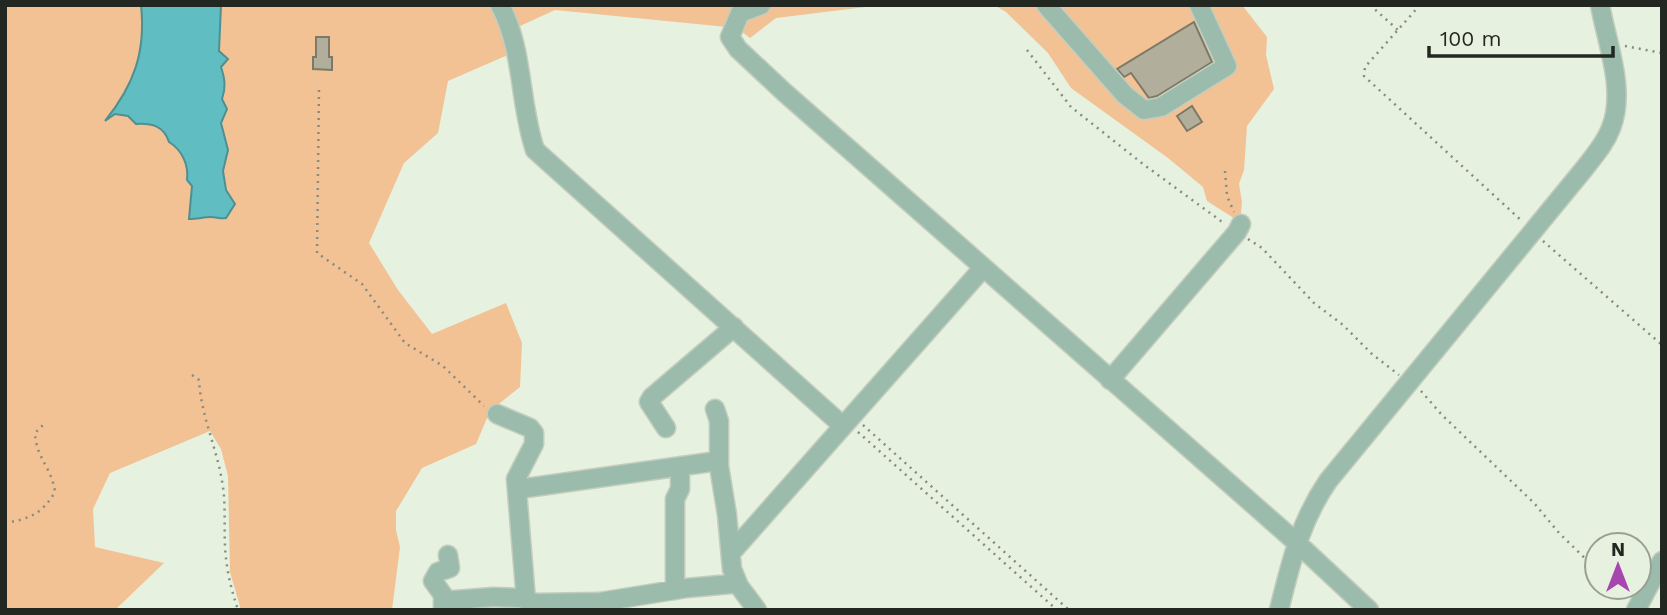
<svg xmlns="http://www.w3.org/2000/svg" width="1667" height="615" font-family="'Work Sans',sans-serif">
  <rect width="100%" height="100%" fill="#e6f1df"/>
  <path fill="#f2c294" d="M5,5H882L776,18L750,38L737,28L555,10L505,33L512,53L448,81L438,133L404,163L369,243L398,290L432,334L506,303L522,343L520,387L490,411L476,444L422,468L396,511V530L400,547L392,610H241L230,572L228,476L221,449L210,431L110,473L93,509L95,547L164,563L115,610H5Z
    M994,5H1242L1267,37L1266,55L1274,89L1247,126L1244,170L1239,184L1242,202L1240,222L1207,201L1203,187L1168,158L1071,88L1048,53L1006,12Z"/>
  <path fill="#60bdc2" stroke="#4e9092" stroke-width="2" d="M141,5H221L219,51L228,59L221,67C225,79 226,88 222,99L227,109L221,123L228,150L223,171L226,190L235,204L226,218C220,219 217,217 210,217C204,217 197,219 189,219L192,186L187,180C189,165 182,150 169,142C164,126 152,123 136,124L128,116L115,114L105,121C134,85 146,52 141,5Z"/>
  <path fill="#b2ae9c" stroke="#7c7967" stroke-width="2" d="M1194,22L1212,62L1157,96L1149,98L1131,73L1124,77L1117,69Z
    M316,37H329V57H332V70L313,69V57H316Z
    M1192,106L1202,122L1187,131L1177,116Z"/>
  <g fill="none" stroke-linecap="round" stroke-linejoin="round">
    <defs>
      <path id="minor" d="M500,5C524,50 519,103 535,150L843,426
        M761,5L740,13L730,37L738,49L784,92L1296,542L1369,610
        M1046,5L1125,95L1144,110L1161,107L1227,66L1199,5
        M1110,380L1237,232L1241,224
        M715,409L719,421V466L727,515L732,569L739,586L757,610
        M497,414L530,428L534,433V444L516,479L526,600
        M666,428L649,402L652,397L734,327
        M518,491L526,488L718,461
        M731,553L983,268
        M675,590V499L680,489V466
        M443,601L493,597L520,598L536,603L600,602L687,588L731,584L737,581
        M443,610V595L433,581L438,572L450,568L448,555
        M1279,610C1291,562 1300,522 1328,481L1584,169C1594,156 1605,144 1611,128C1626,90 1607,44 1600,5
        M1636,610L1662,561"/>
    </defs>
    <use href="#minor" stroke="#c3cdbd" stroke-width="21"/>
    <path stroke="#858c80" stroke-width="2.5" stroke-dasharray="2 5" stroke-linecap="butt" d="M1370,5L1398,30
      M1420,5L1365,67L1364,76L1523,222
      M1625,46L1662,53
      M1027,50L1071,107L1143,164L1225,224
      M319,90L317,253L362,284L405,343L443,366L484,406
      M1225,171L1227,196L1234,212
      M1248,239L1262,248L1314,303L1343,325L1372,354L1399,375
      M1543,241L1662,345
      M192,375L199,380C201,415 216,446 222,481C226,502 224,524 225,546C226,568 231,589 238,610
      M1421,391L1442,415L1534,503L1559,533L1597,570
      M863,425L1069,610
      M858,432L1057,610
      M5,523C29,519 42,514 55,492C52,468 36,458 35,433L45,423
      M1616,587L1627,596"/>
    <use href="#minor" stroke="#9bbbad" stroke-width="18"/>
  </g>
  <rect width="1667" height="615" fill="none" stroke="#232721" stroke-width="14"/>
  <g transform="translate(1618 566)"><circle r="33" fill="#e6f1df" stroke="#98a093" stroke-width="2"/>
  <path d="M0-5L12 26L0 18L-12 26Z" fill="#a647af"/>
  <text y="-10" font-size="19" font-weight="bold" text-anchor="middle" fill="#232721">N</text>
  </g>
  <path d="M1429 46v10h184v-10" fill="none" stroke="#232721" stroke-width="3.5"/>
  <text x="1440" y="46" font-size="21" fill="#232721" stroke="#e6f1df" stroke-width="5" paint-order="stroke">100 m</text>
</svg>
